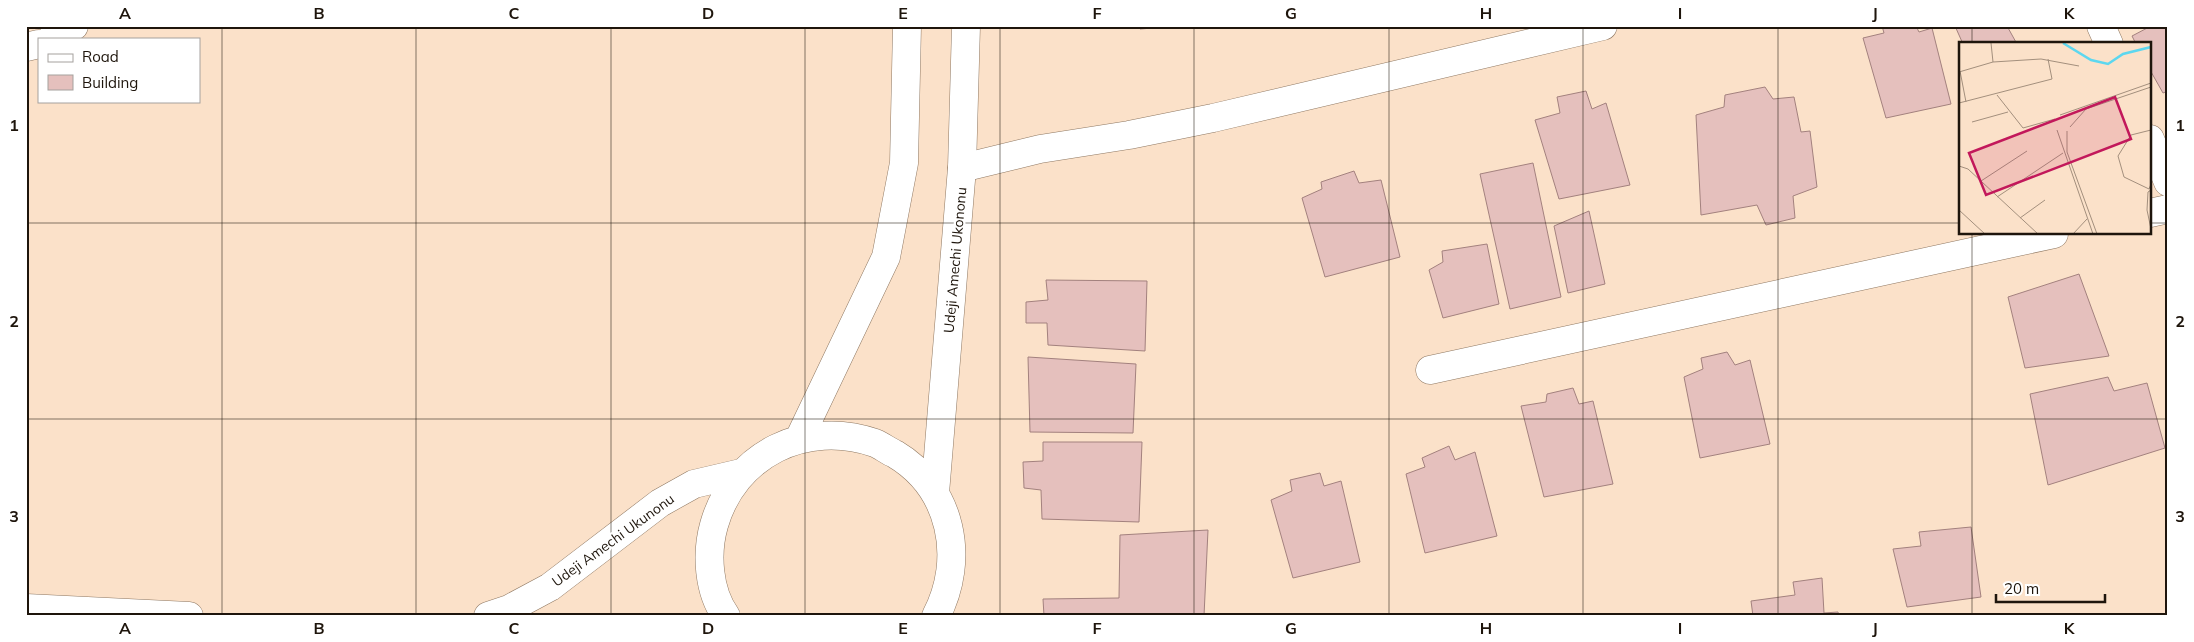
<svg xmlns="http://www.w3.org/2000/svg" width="2194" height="642" font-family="Mulish,sans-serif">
  <rect width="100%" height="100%" fill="#fbe1c9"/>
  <path fill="#e5c0bd" stroke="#a3817e" d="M1139,26H1179L1140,29Z
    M1882,26H1916L1919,32L1932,28L1951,104L1886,118L1863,38L1884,33Z
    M1955,26H2007L2017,44H1963Z
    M2151,26H2168V91L2163,93L2150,70V44H2136L2132,36Z
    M1765,87L1773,99L1794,97L1801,132L1810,131L1817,187L1793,196L1795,218L1766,225L1757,205L1701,215L1696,115L1724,107L1725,95Z
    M1586,91L1592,109L1606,103L1630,185L1559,199L1535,120L1560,113L1557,97Z
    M1533,163L1561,297L1510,309L1480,174Z
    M1354,171L1359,183L1381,180L1400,257L1325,277L1302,198L1322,189L1321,182Z
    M1589,211L1605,284L1568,293L1554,226Z
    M1487,244L1499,304L1443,318L1429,270L1443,262L1442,251Z
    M2079,274L2109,356L2025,368L2008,297Z
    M1046,280L1147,281L1145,351L1048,345L1047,323H1026V302L1048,300Z
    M1727,352L1735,365L1750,360L1770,444L1700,458L1684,377L1703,369L1701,358Z
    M1028,357L1136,364L1133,433L1030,432Z
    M2108,377L2114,391L2147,383L2165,448L2048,485L2030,394Z
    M1573,388L1579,404L1593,401L1613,484L1544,497L1521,406L1546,402L1547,394Z
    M1043,442H1142L1139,522L1042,519L1041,490L1024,488L1023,462L1043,461Z
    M1449,446L1455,460L1475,452L1497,536L1425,553L1406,474L1425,467L1422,458Z
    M1320,473L1324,486L1341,481L1360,562L1293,578L1271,500L1292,491L1290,480Z
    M1971,527L1981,597L1907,607L1893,549L1921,546L1919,532Z
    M1208,530L1204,616H1044L1043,599L1119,598L1120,535Z
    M1822,578L1824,613L1838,612L1839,616H1753L1751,601L1795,595L1793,582Z"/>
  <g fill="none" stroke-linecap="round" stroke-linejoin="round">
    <defs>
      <path id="minor" d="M2101,26L2109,44
        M51,39L74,26
        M26,47L39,44
        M2150,139L2168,182
        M962,168L1040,149L1129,135L1213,118L1603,26
        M2150,213L2168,209
        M1430,370L2054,234"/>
      <path id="major" d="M799,439L886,257L904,163L907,26
        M935,493L962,168L966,26
        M26,608L189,616
        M488,616L509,609L550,587L660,503L694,484L741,473
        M726,616C708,591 706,553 714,525C734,454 806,419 875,443C882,446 888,451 895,454C952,488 966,559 936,616"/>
    </defs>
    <use href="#minor" stroke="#8f7862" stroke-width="29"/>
    <use href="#major" stroke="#8f7862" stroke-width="29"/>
    <use href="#minor" stroke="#fff" stroke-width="28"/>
    <use href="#major" stroke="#fff" stroke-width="28"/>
  </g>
  <path fill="none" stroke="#1e150c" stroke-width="1" stroke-opacity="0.55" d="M222,26V616M416,26V616M611,26V616M805,26V616M1000,26V616M1194,26V616M1389,26V616M1583,26V616M1778,26V616M1972,26V44M26,223H1960M2150,223H2168M1972,234V616M26,419H2168"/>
  <g text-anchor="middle" stroke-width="4.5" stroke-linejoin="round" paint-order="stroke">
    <g font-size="14" fill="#1e150c" stroke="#fff">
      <text transform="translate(955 260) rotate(-85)" y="5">Udeji Amechi Ukononu</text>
      <text transform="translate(613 540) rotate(-36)" y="5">Udeji Amechi Ukunonu</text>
    </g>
  </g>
  <g transform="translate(1959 42)">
    <rect width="192" height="192" fill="#fbe1c9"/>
    <path fill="none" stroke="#5dd7ef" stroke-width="2.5" d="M104,1L132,18L149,22L164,12L192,5"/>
    <path fill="none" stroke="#a38f7d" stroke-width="1" d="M32,1L34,20M1,29L7,60M0,30L34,20L82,17L120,24M38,53L64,86L96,77M0,61L93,37L89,17M101,73L192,41M13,80L49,70M111,85L127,67L192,45M98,88L134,192M192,88L172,93L159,114L165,135L190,147L192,142M108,89V110L138,192M0,124L9,127L79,192M22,139L68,109M192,148L189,150L188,168L192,187M38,155L104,111M0,168L26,192M61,176L86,158M114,192L128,177"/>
    <path fill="#c2185b" fill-opacity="0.15" stroke="#c2185b" stroke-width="2.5" d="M156,55L172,97L27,153L10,111Z"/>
    <rect width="192" height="192" fill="none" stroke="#1e150c" stroke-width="2.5"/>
  </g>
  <rect width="2194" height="642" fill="none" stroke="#ffffff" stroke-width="55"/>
  <rect x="38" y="38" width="162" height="65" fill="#ffffff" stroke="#a5a19e"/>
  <rect x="48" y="54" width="25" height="8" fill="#ffffff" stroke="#a5a19e"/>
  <text x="82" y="62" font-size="15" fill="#1e150c">Road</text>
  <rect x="48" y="75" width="25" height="15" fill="#e5c0bd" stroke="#a5a19e"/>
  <text x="82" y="88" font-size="15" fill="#1e150c">Building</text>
  <path d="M1996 594v8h109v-8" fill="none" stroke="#1e150c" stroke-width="2.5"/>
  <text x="2004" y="594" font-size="15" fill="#1e150c" stroke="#ffffff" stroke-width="4" paint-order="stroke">20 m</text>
  <rect x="28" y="28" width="2138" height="586" fill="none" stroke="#1e150c" stroke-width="2"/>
  <g font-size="16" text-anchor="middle" font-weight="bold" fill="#1e150c">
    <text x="125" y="19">A</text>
    <text x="319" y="19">B</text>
    <text x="514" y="19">C</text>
    <text x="708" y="19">D</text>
    <text x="903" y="19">E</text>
    <text x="1097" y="19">F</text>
    <text x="1291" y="19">G</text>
    <text x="1486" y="19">H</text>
    <text x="1680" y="19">I</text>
    <text x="1875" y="19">J</text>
    <text x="2069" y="19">K</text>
    <text x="14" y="131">1</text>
    <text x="2180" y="131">1</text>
    <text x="14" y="327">2</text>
    <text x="2180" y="327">2</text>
    <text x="14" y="522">3</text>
    <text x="2180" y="522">3</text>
    <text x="125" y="634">A</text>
    <text x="319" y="634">B</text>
    <text x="514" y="634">C</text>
    <text x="708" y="634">D</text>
    <text x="903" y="634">E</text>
    <text x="1097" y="634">F</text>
    <text x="1291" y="634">G</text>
    <text x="1486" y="634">H</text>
    <text x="1680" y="634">I</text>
    <text x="1875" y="634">J</text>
    <text x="2069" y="634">K</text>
  </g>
</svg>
